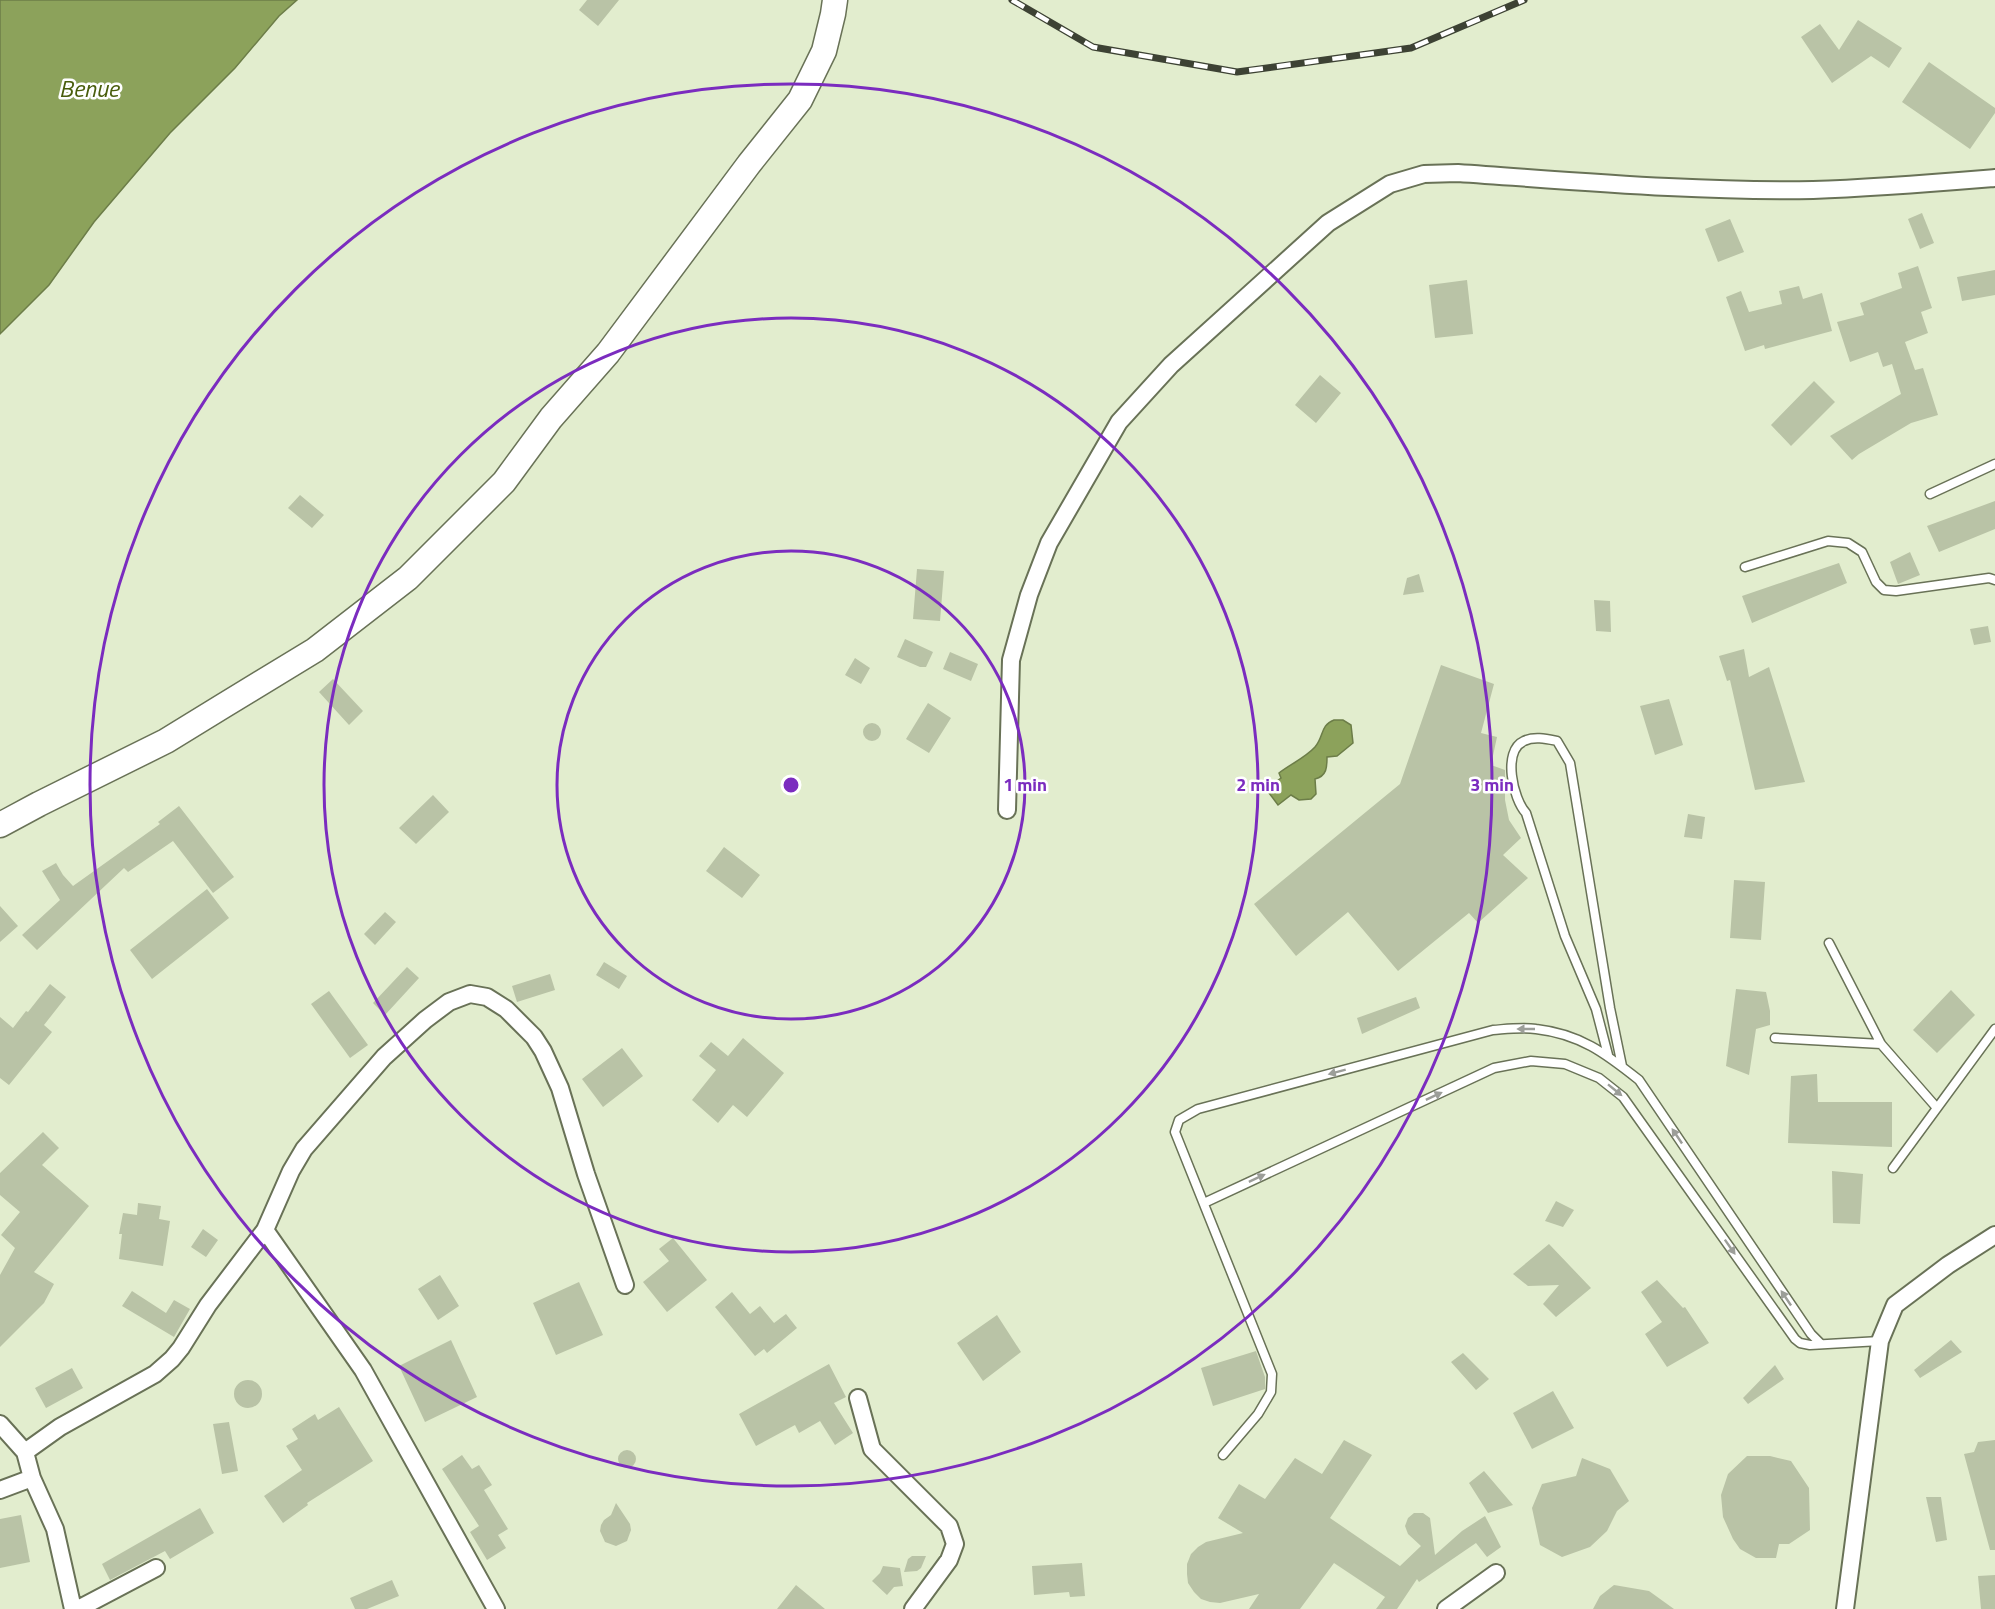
<svg xmlns="http://www.w3.org/2000/svg" width="1995" height="1609" font-family="'Titillium Web',sans-serif">
  <rect width="100%" height="100%" fill="#e2edce"/>
  <path fill="#8ca25b" stroke="#6c7d48" stroke-width="1.5" d="M0,0H297L279,16L235,68L170,133L94,222L49,285L0,334Z
    M1334,720H1343L1351,725L1353,743L1337,756L1327,757C1327,767 1327,776 1315,779L1316,794L1311,799L1299,800L1291,795L1278,805L1266,789L1281,778L1279,773C1291,764 1306,757 1315,747C1324,737 1320,725 1334,720Z"/>
  <path fill="#b9c3a6" d="M587,0H619L598,26L579,10Z
    M1858,20L1902,48L1889,68L1871,56L1832,83L1801,37L1820,24L1839,50Z
    M1929,62L1995,108V113L1970,149L1902,102Z
    M1922,213L1934,243L1920,249L1908,219Z
    M1730,219L1744,252L1718,262L1705,229Z
    M1918,266L1932,308L1921,312L1928,333L1905,342L1915,370L1923,368L1938,415L1911,423L1859,454L1852,460L1830,436L1901,394L1892,364L1883,367L1878,352L1850,362L1837,322L1864,315L1860,303L1902,288L1898,273Z
    M1995,270V295L1962,301L1957,277Z
    M1467,280L1473,334L1435,338L1429,285Z
    M1799,286L1803,299L1822,293L1832,331L1765,349L1764,345L1745,351L1726,297L1741,291L1749,312L1782,304L1779,291Z
    M1320,375L1341,393L1316,423L1295,405Z
    M1814,381L1835,402L1791,446L1771,425Z
    M300,495L324,515L312,528L288,508Z
    M1995,501V529L1939,552L1927,526Z
    M1910,552L1920,575L1898,584L1890,562Z
    M1839,563L1847,583L1752,623L1742,596Z
    M917,569L944,571L940,621L913,619Z
    M1419,574L1424,592L1403,595L1407,578Z
    M1594,600L1610,601L1611,632L1596,631Z
    M1988,626L1991,642L1974,645L1970,629Z
    M905,639L933,652L926,667H920L897,657Z
    M1744,649L1749,677L1769,667L1805,782L1755,790L1730,680L1727,681L1719,656Z
    M950,652L978,664L971,681L943,669Z
    M855,658L870,668L861,684L845,675Z
    M1441,665L1494,684L1481,733L1497,737L1491,765L1505,770V800L1509,820L1521,838L1503,855L1528,878L1478,923L1469,913L1398,971L1348,912L1296,956L1254,904L1400,784Z
    M333,679L363,711L349,725L319,692Z
    M1669,699L1683,745L1655,755L1640,706Z
    M928,703L951,718L929,753L906,739Z
    M863 732a9 9 0 1 1 18 0a9 9 0 1 1-18 0Z
    M433,795L449,812L416,844L399,828Z
    M179,806L234,877L213,893L173,841L128,872L124,868L37,950L22,935L60,900L42,871L56,863L63,875L73,886L160,824L158,822Z
    M1688,814L1705,817L1702,839L1684,837Z
    M724,847L760,875L742,898L706,871Z
    M1734,880L1765,882L1761,940L1730,938Z
    M207,889L229,918L152,979L130,950Z
    M0,906L18,926L0,942Z
    M385,912L396,922L375,945L364,934Z
    M604,962L627,976L619,989L596,975Z
    M407,967L419,978L385,1015L373,1003Z
    M550,974L555,990L517,1002L512,986Z
    M50,984L66,997L44,1025L52,1032L9,1085L0,1078V1017L13,1028L26,1011L28,1012Z
    M1736,989L1766,992L1770,1011V1025L1756,1029L1749,1075L1726,1066Z
    M1951,990L1975,1015L1937,1053L1913,1030Z
    M329,991L368,1045L350,1058L311,1004Z
    M1416,997L1420,1008L1362,1034L1357,1018Z
    M743,1038L784,1073L747,1117L733,1105L718,1123L692,1100L716,1070L699,1056L711,1042L728,1056Z
    M622,1048L643,1076L603,1107L582,1079Z
    M1817,1074L1818,1102H1892V1147L1788,1143L1791,1076Z
    M43,1132L59,1148L42,1165L89,1206L34,1272L54,1284L44,1303L0,1347V1275L15,1248L1,1235L20,1212L0,1195V1173Z
    M1832,1171L1863,1174L1860,1224L1833,1223Z
    M1556,1201L1574,1210L1563,1227L1545,1221Z
    M138,1203L161,1206L159,1219L170,1221L163,1266L119,1259L122,1234H119L123,1213L137,1215Z
    M203,1229L218,1240L206,1257L191,1247Z
    M673,1238L707,1280L667,1312L643,1282L669,1261L659,1249Z
    M1549,1244L1591,1288L1556,1317L1543,1304L1559,1285L1528,1286L1513,1274Z
    M440,1275L459,1306L438,1320L418,1289Z
    M1657,1280L1683,1308L1685,1307L1709,1343L1667,1367L1645,1334L1662,1322L1641,1292Z
    M579,1282L603,1335L556,1355L533,1303Z
    M132,1291L166,1313L174,1300L190,1309L174,1337L122,1306Z
    M732,1292L750,1314L760,1306L774,1323L786,1314L797,1328L767,1353L764,1349L755,1356L715,1307Z
    M997,1315L1021,1352L983,1381L957,1343Z
    M451,1340L477,1397L425,1422L399,1366Z
    M1951,1340L1962,1352L1920,1378L1914,1370Z
    M1256,1351L1265,1377V1389L1213,1406L1201,1368Z
    M1463,1353L1489,1379L1476,1390L1451,1362Z
    M829,1364L846,1397L834,1403L853,1433L835,1445L820,1421L799,1433L795,1425L756,1446L739,1414Z
    M1775,1365L1784,1379L1748,1404L1743,1398Z
    M72,1368L83,1388L46,1408L35,1388Z
    M234 1394a14 14 0 1 1 28 0a14 14 0 1 1-28 0Z
    M1553,1391L1574,1428L1532,1449L1513,1413Z
    M339,1407L373,1461L307,1503L308,1505L283,1523L264,1496L302,1470L286,1446L298,1439L292,1429L315,1414L318,1420Z
    M229,1422L238,1471L222,1474L213,1424Z
    M1344,1440L1372,1455L1330,1518L1400,1566L1421,1546L1408,1534L1405,1526L1408,1518L1414,1513H1423L1430,1518L1435,1555L1462,1531L1485,1516L1501,1547L1487,1557L1476,1543L1419,1582L1417,1579L1397,1609H1376L1385,1597L1334,1563L1300,1609H1249L1259,1594L1220,1603L1210,1602L1201,1599L1194,1592L1188,1583L1187,1574V1564L1191,1554L1198,1547L1206,1542L1243,1533L1218,1518L1239,1484L1265,1499L1295,1458L1322,1474Z
    M1995,1440V1550H1990L1964,1454L1974,1452L1978,1442Z
    M618 1459a9 9 0 1 1 18 0a9 9 0 1 1-18 0Z
    M462,1455L472,1469L479,1465L492,1485L484,1490L508,1529L498,1535L506,1548L487,1560L470,1532L479,1526L442,1469Z
    M1747,1456H1770L1791,1461L1809,1488L1810,1530L1789,1544H1779L1776,1558H1756L1740,1549L1733,1539L1723,1517L1721,1495L1728,1474Z
    M1582,1458L1610,1469L1629,1501L1617,1511L1607,1531L1590,1547L1562,1557L1540,1545L1532,1508L1542,1484L1576,1476Z
    M1484,1471L1513,1505L1488,1513L1469,1483Z
    M1926,1497H1941L1947,1540L1936,1542Z
    M616,1503L630,1524L631,1530L627,1541L616,1546L605,1542L600,1531L601,1525L604,1520L611,1515Z
    M200,1508L214,1533L170,1559L165,1551L110,1580L102,1564Z
    M21,1515L30,1562L0,1568V1519Z
    M912,1556H926L921,1568L917,1571L904,1572L908,1559Z
    M1082,1563L1085,1596L1070,1597L1069,1592L1034,1595L1032,1566Z
    M883,1566L900,1568L903,1586L894,1587L887,1595L872,1581L880,1573Z
    M1995,1575V1609H1981L1978,1576Z
    M392,1580L399,1596L367,1609H355L350,1598Z
    M796,1585L825,1609H777Z
    M1614,1585L1649,1591L1674,1609H1593L1600,1596Z"/>
  <g fill="none" stroke-linecap="round" stroke-linejoin="round">
    <defs>
      <path id="service" d="M1930,494L1995,464
        M1745,567L1828,541L1848,543L1862,552L1876,582L1884,590L1896,591L1989,578L1995,580
        M1829,943L1881,1044L1937,1108
        M1775,1038L1881,1044
        M1608,1055L1596,1009L1565,936L1526,813C1513,799 1502,751 1524,741C1534,736 1547,739 1557,741L1570,763L1610,1008L1622,1066
        M1893,1168L1995,1029
        M1204,1203L1494,1068L1531,1061L1565,1064L1599,1078L1623,1097L1795,1339L1800,1343L1810,1345L1880,1341
        M1223,1455L1258,1414L1271,1392L1272,1374L1175,1132L1179,1120L1198,1109L1493,1030C1507,1029 1522,1027 1536,1029C1580,1034 1605,1053 1639,1080L1811,1334L1821,1344"/>
      <path id="minor" d="M1007,810L1011,660L1029,595L1049,543L1119,422L1171,365L1328,223L1390,184L1424,174L1458,173C1576,181 1695,192 1813,190C1874,188 1934,183 1995,178
        M265,1230L363,1370L496,1609
        M858,1398L872,1449L949,1526L955,1544L949,1560L913,1609
        M0,1424L25,1452L32,1478L55,1529L73,1609
        M25,1452L60,1427L155,1374L172,1359L181,1348L208,1305L265,1230L291,1171L304,1149L384,1057L425,1020L449,1002L470,994L487,997L506,1009L534,1037L543,1051L560,1088L586,1174L625,1285
        M0,1490L32,1478
        M78,1609L156,1568
        M1446,1609L1496,1573
        M1845,1609L1880,1341L1895,1305L1948,1265L1995,1235"/>
      <path id="secondary" d="M0,825L39,804L166,741L223,706L315,650L408,578L504,482L551,418L608,353L749,164L800,100L824,51L833,14L835,0"/>
    </defs>
    <use href="#service" stroke="#697257" stroke-width="11"/>
    <use href="#minor" stroke="#697257" stroke-width="20"/>
    <use href="#secondary" stroke="#697257" stroke-width="27"/>
    <use href="#service" stroke="#fff" stroke-width="8"/>
    <use href="#minor" stroke="#fff" stroke-width="16"/>
    <use href="#secondary" stroke="#fff" stroke-width="24"/>
    <defs>
      <path id="rail" d="M1012,0L1093,47L1237,72L1411,48L1524,0"/>
    </defs>
    <use href="#rail" stroke="#3d4234" stroke-width="7"/>
    <use href="#rail" stroke="#fff" stroke-width="4.5" stroke-dasharray="14" stroke-linecap="butt"/>
  </g>
  <defs><path id="oneway-solid" d="M-6-.8H1V-3.2L6.5 0L1 3.2V.8H-6Z" transform="scale(1.5)"/></defs>
  <g fill="#9c9e99">
    <use href="#oneway-solid" transform="translate(1526 1029) rotate(180)"/>
    <use href="#oneway-solid" transform="translate(1337 1072) rotate(165)"/>
    <use href="#oneway-solid" transform="translate(1615 1090) rotate(39)"/>
    <use href="#oneway-solid" transform="translate(1434 1096) rotate(-25)"/>
    <use href="#oneway-solid" transform="translate(1677 1136) rotate(-124)"/>
    <use href="#oneway-solid" transform="translate(1257 1178) rotate(-25)"/>
    <use href="#oneway-solid" transform="translate(1730 1247) rotate(55)"/>
    <use href="#oneway-solid" transform="translate(1786 1298) rotate(-124)"/>
  </g>
  <g fill="none" stroke="#7b2cbf" stroke-width="3">
    <circle cx="791" cy="785" r="234"/>
    <circle cx="791" cy="785" r="467"/>
    <circle cx="791" cy="785" r="701"/>
  </g>
  <g text-anchor="middle" stroke-width="5" stroke-linejoin="round" paint-order="stroke">
    <g font-size="24" font-style="italic" fill="#495d0c" stroke="#fff">
      <text x="89" y="97">Benue</text>
    </g>
  </g>
  <circle cx="791" cy="785" r="9" fill="#7b2cbf" stroke="#fff" stroke-width="3"/>
  <g font-size="18" text-anchor="middle" font-weight="bold" fill="#7b2cbf" stroke="#fff" stroke-width="5" stroke-linejoin="round" paint-order="stroke">
    <text x="1025" y="791">1 min</text>
    <text x="1258" y="791">2 min</text>
    <text x="1492" y="791">3 min</text>
  </g>
</svg>
